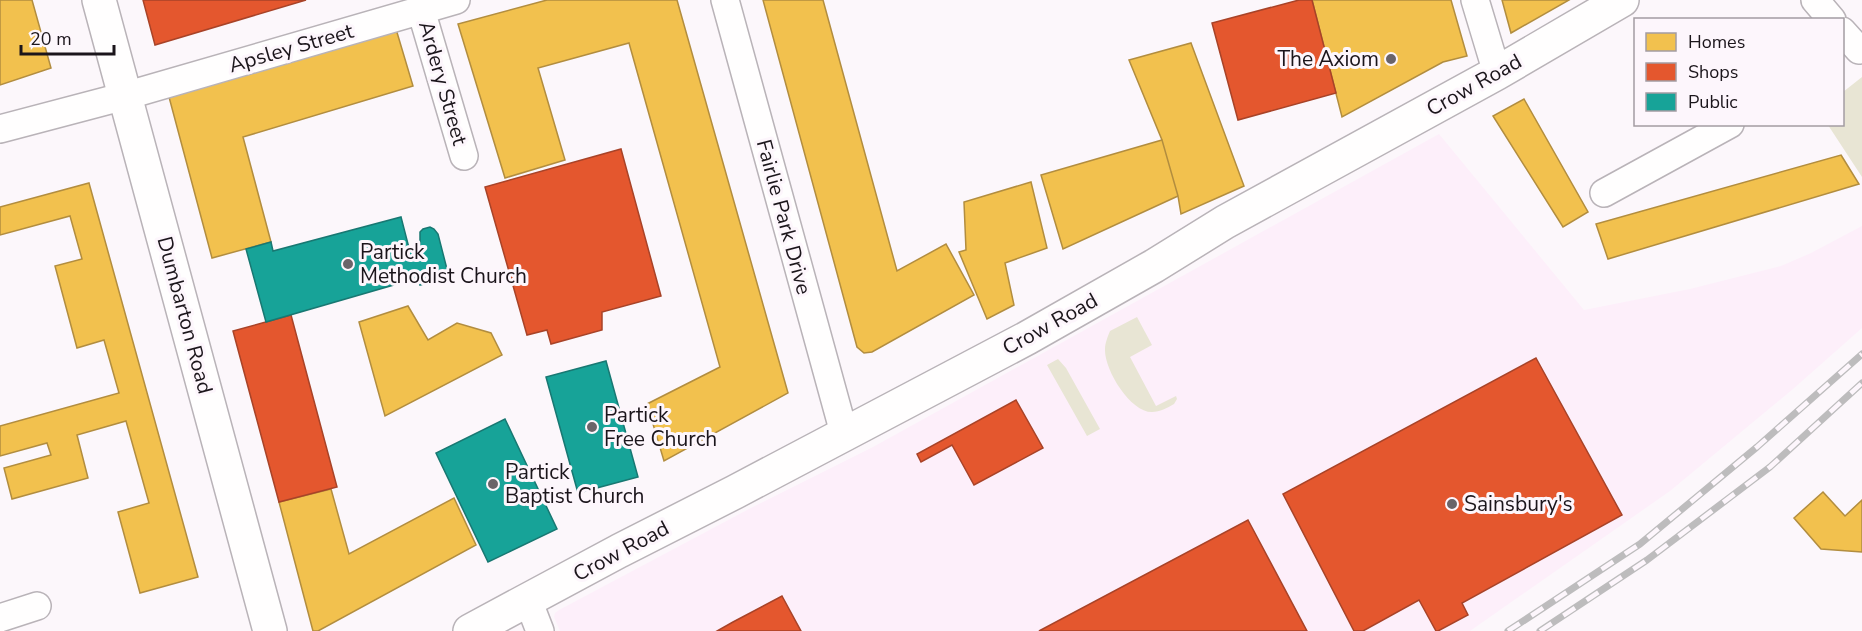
<svg xmlns="http://www.w3.org/2000/svg" width="1862" height="631" font-family="'Nunito Sans',sans-serif">
  <rect width="100%" height="100%" fill="#fcf7fb"/>
  <path fill="#fdeffa" d="M1439,134L1584,310L1690,289L1781,266L1811,253L1862,226V328L1793,389L1670,491L1470,631H560L554,617L555,613L559,610L749,509L873,447Z"/>
  <path fill="#e8e5d4" d="M1862,77V177L1828,125L1842,124L1843,92Z
    M1137,317L1152,345L1130,357L1156,406L1176,396L1177,399L1174,404C1167,408 1160,412 1152,412C1130,412 1104,369 1105,349C1105,343 1108,336 1110,331Z
    M1058,359L1066,368L1100,429L1087,436L1047,365Z"/>
  <path fill="#f2c14e" stroke="#b28d3f" stroke-width="1.5" d="M0,0H32L51,68L0,85Z
    M547,0H677L788,393L664,461L647,404L720,367L629,43L538,68L565,160L505,178L458,24Z
    M763,0H823L897,271L946,244L974,295L872,352L864,353L857,347Z
    M1312,0H1451L1467,56L1443,62L1342,117Z
    M1502,0H1569L1511,33Z
    M396,29L413,86L243,137L271,242L212,258L169,97Z
    M1191,43L1244,186L1181,214L1178,196L1162,140L1129,60Z
    M1524,99L1588,212L1563,227L1493,116Z
    M1162,140L1178,196L1063,249L1041,175Z
    M1841,155L1859,184L1608,259L1596,224Z
    M1031,182L1047,248L1005,263L1014,305L987,319L959,252L966,250L964,202Z
    M89,183L198,577L140,593L118,512L149,503L126,421L77,435L88,478L12,499L4,468L51,455L47,443L0,456V426L119,393L104,340L77,348L55,266L82,259L70,216L0,235V207Z
    M408,306L428,340L457,323L491,333L502,355L385,416L359,322Z
    M331,489L349,554L454,498L476,545L318,631H313L279,502Z
    M1823,492L1845,516L1862,500V552L1821,549L1794,518Z"/>
  <path fill="#e4572e" stroke="#a84328" stroke-width="1.5" d="M143,0H306L155,45Z
    M1299,0H1312L1336,93L1238,120L1212,23Z
    M621,149L661,296L602,312V330L551,344L547,330L527,335L485,187Z
    M291,315L337,487L279,502L233,331Z
    M1536,358L1622,515L1462,603L1468,615L1438,631H1436L1419,600L1363,631H1354L1283,494Z
    M1016,400L1043,448L974,485L952,445L921,462L917,454Z
    M1248,520L1307,631H1039Z
    M782,596L801,631H717L733,622Z"/>
  <path fill="#17a398" stroke="#187872" stroke-width="1.5" d="M401,217L409,248L420,244V232L423,229L430,227L434,229L438,234L449,277L420,285L418,278L266,322L246,249L271,242L273,251Z
    M606,361L638,477L578,493L546,377Z
    M505,419L557,529L488,562L436,453Z"/>
  <g fill="none" stroke-linecap="round" stroke-linejoin="round">
    <defs>
      <path id="minor" d="M725,0L844,433
        M1475,0L1497,73
        M1815,0L1832,20
        M421,10L464,156
        M1842,31L1859,50L1862,47
        M0,129L125,96L456,0
        M1604,193L1730,124
        M528,600L540,631
        M0,618L37,606"/>
      <path id="tertiary" d="M99,0L270,631
        M470,631L619,551L735,492L1027,338L1154,266L1225,222L1497,73L1622,0"/>
    </defs>
    <use href="#minor" stroke="#b9b3b8" stroke-width="30"/>
    <use href="#tertiary" stroke="#b9b3b8" stroke-width="36"/>
    <use href="#minor" stroke="#fffefe" stroke-width="27"/>
    <use href="#tertiary" stroke="#fffefe" stroke-width="33"/>
    <defs>
      <path id="rail" d="M1508,631L1640,544L1757,447L1862,354
        M1540,631L1647,560L1770,467L1862,383"/>
    </defs>
    <use href="#rail" stroke="#bdbcbd" stroke-width="7"/>
    <use href="#rail" stroke="#fdf6fc" stroke-width="4.5" stroke-dasharray="14" stroke-linecap="butt"/>
  </g>
  <g fill="#6a6469" stroke="#fdf6fc" stroke-width="2">
    <circle cx="1391" cy="59" r="6"/>
    <circle cx="348" cy="264" r="6"/>
    <circle cx="592" cy="427" r="6"/>
    <circle cx="493" cy="484" r="6"/>
    <circle cx="1452" cy="504" r="6"/>
  </g>
  <g text-anchor="middle" stroke-width="6" stroke-linejoin="round" paint-order="stroke">
    <g font-size="21" fill="#1b151b" stroke="#fdf6fc">
      <text transform="translate(291 48) rotate(-16)" y="7">Apsley Street</text>
      <text transform="translate(443 83) rotate(74)" y="7">Ardery Street</text>
      <text transform="translate(1474 85) rotate(-29)" y="7">Crow Road</text>
      <text transform="translate(784 217) rotate(75)" y="7">Fairlie Park Drive</text>
      <text transform="translate(185 315) rotate(75)" y="7">Dumbarton Road</text>
      <text transform="translate(1050 324) rotate(-29)" y="7">Crow Road</text>
      <text transform="translate(621 551) rotate(-28)" y="7">Crow Road</text>
    </g>
    <g font-size="21" fill="#1b151b" stroke="#fdf6fc" text-anchor="start">
      <text x="1379" y="66" text-anchor="end">The Axiom</text>
      <text x="360" y="259">Partick<tspan x="360" dy="24">Methodist Church</tspan></text>
      <text x="604" y="422">Partick<tspan x="604" dy="24">Free Church</tspan></text>
      <text x="505" y="479">Partick<tspan x="505" dy="24">Baptist Church</tspan></text>
      <text x="1464" y="511">Sainsbury's</text>
    </g>
  </g>
  <rect x="1634" y="18" width="210" height="108" fill="#fdf6fc" stroke="#a39ca2" stroke-width="1.5"/>
  <rect x="1646" y="33" width="30" height="18" fill="#f2c14e" stroke="#a39ca2" stroke-width="1.5"/>
  <text x="1688" y="48" font-size="18" fill="#1b151b">Homes</text>
  <rect x="1646" y="63" width="30" height="18" fill="#e4572e" stroke="#a39ca2" stroke-width="1.5"/>
  <text x="1688" y="78" font-size="18" fill="#1b151b">Shops</text>
  <rect x="1646" y="93" width="30" height="18" fill="#17a398" stroke="#a39ca2" stroke-width="1.5"/>
  <text x="1688" y="108" font-size="18" fill="#1b151b">Public</text>
  <path d="M21 45v9h93v-9" fill="none" stroke="#1b151b" stroke-width="3"/>
  <text x="30" y="45" font-size="18" fill="#1b151b" stroke="#fdf6fc" stroke-width="4.5" paint-order="stroke">20 m</text>
</svg>
